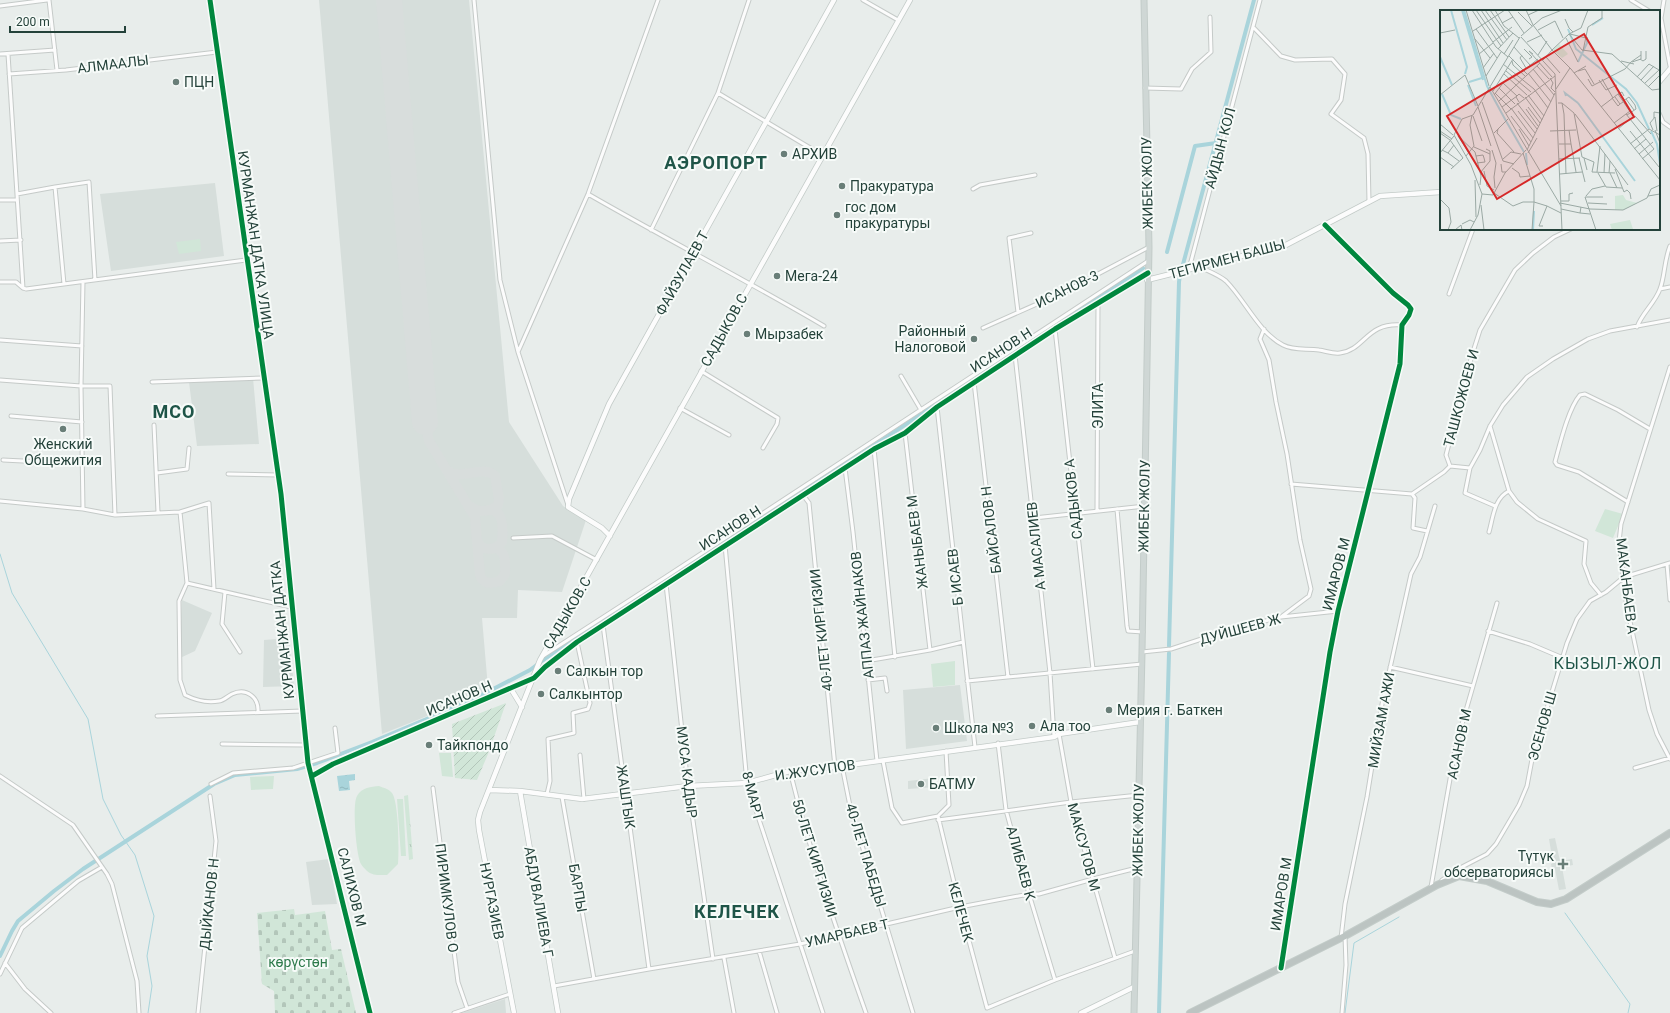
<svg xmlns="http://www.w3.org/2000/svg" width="1670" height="1013" font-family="Roboto,sans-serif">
  <defs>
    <pattern id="cemetery-stones" width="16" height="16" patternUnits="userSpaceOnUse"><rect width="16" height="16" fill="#d1e6d8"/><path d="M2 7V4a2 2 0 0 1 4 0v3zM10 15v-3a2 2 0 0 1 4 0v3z" fill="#b3c6ba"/></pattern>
    <pattern id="park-tufts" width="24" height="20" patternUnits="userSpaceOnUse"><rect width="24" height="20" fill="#d1e6d8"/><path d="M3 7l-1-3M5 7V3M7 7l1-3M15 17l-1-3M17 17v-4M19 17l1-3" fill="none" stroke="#b3c6ba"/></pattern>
    <pattern id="garden-furrows" width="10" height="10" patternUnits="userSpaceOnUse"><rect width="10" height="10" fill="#d1e6d8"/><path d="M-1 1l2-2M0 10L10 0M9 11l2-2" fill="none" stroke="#b3c6ba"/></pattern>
    <pattern id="water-ripples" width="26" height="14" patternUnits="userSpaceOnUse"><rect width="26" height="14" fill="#a9d4db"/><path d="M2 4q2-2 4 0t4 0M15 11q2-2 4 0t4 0" fill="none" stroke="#91b7bd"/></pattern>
  </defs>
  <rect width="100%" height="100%" fill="#e8edeb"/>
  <path fill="#d6dedb" d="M319,0H469L509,422L563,506L586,520L562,592L518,590L517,618H482L488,688L485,693L382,734Z
    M215,183L224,256L111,271L100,194Z
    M253,378L259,444L197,446L189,382Z
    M182,600L212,613L195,651L180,658Z
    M289,638L294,686L263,687L264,640Z
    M960,685L967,741L906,749L903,690Z
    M934,778L936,787L908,789V781Z
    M1555,838L1560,861L1572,859L1573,865L1562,867L1566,889L1559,890L1555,869H1552L1551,864L1553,863L1549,839Z
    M329,859L337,904L312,905L306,862Z
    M505,999L506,1013H462Z"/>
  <path fill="url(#cemetery-stones)" d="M294,909L295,915L325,911L332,950L341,949L356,1013H275L274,991L262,984L257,913Z"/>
  <path fill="url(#park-tufts)" d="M408,795L413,859L409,860L404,796Z"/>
  <path fill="url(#garden-furrows)" d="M506,703L488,754L477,780L455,778L452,724Z"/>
  <path fill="#d1e6d8" d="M200,239L201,251L179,254L176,242Z
    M1605,509L1623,514L1613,538L1595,531Z
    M955,661V685L933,687L931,664Z
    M439,753H451L453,777L442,776Z
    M274,776L273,789L251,790L250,777Z
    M379,786C384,788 389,789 392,793C399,803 399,851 398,864L387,875C380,875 373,876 367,871C365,869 362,866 361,864C356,855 352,804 357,796C362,787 371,787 379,786Z
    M397,799H403L406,856H401Z"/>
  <path fill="url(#water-ripples)" d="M355,774V780L349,781L350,790L339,791L337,776Z"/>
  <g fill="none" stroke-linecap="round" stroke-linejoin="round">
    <path stroke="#a9d4db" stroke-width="1" d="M0,554L12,593L88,719L103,799L121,835L135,855L154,916L147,956L152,986L148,1013
      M1565,913L1630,1004L1628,1013
      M1345,1013L1354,943L1399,917"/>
    <path stroke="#a9d4db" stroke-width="4" d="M1167,252L1195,146L1216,143
      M1182,268L1254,0
      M1169,646L1179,282L1180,275
      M0,956L12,931L18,921L54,891L83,869L214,784L235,775L297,769L317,763L372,742L474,699L530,670L546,658L820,479L861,454L1143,268
      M1159,1013L1169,653"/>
    <path stroke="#d8dddc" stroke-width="10" d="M425,422L429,441L475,517L480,575C483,584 491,584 500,581L505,574C505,564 507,551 495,548
      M448,471C462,481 483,464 495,476L499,499L498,505C491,512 478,513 471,507
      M477,541C482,552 495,551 502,542C503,532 504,512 492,510"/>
    <path stroke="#d8dddc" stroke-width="26" d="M389,0L425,422"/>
    <defs>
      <path id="street" d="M49,0L57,70
        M474,0L500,280L518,352
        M749,0L718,93L822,155
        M863,0L898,20
        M1631,0L1649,11
        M0,6L47,0
        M1659,17L1661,18L1670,66
        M1661,18L1664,0
        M1253,27L1281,56L1295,60L1332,59L1345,74L1341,100L1331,114L1364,138L1368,154L1369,202
        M0,54L55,50
        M9,74L66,70L217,52
        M1145,88L1181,89L1192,69L1211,52L1210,17
        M1659,113L1663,122L1670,127
        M55,187L89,182L95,280
        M973,189L980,185L1035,175
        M17,194L55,187L64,284
        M588,194C666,239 746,280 824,326
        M0,200H17
        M651,230L718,93
        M0,241L21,240
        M1200,267C1208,271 1219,275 1226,281C1245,300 1259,333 1283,345C1294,351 1307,348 1319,350C1326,351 1333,354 1340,353C1365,350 1366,322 1402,325
        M1189,269L1260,0
        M0,282H16L23,288L8,54
        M23,288L26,289L246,260
        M1660,289L1670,287
        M1449,294L1473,229
        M1018,312L1009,238L1031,233
        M1637,327C1642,313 1655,303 1660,289C1665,276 1664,261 1670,246
        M983,328L1064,292L1149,247
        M1055,329L1093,669
        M1264,329L1260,339L1269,360L1276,402L1287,454L1300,540L1311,589L1309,596L1281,617
        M0,340L82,346
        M1015,355L1050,673L1054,737
        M1670,367L1621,524L1619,542L1627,608L1633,635L1649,710L1657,734L1670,759
        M701,371L778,418L777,424L763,448
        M901,376L921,410
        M0,380L81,386H110L115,515
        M152,382L263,378
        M974,382L1008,677
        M937,407L975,747
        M680,408L729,435
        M11,416L82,422
        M154,425L158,512
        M1490,426L1509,491L1517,502L1538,519L1586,541L1584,564L1591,583L1601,595
        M905,433L930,650
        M874,449L895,657
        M3,460L82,464
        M1450,466L1446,455L1472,355L1480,330L1515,270L1533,253L1554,237L1571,229
        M1450,466L1470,468
        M845,468L853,532L877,761
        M157,473L187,469L189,448
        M228,474L278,475
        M1291,484L1412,494
        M1412,494L1415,498L1413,528L1427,531
        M1412,494L1444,472L1450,466
        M803,495L809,503L835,767
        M0,501L83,509L115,515L180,512L209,503L214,589
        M1628,502L1579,472L1557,465L1555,462C1560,444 1568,409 1580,395L1585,394L1618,410L1650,429
        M568,505L518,352L588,194L658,0
        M1495,506L1465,493L1470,468L1480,450L1490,426L1503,405L1527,377L1553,359L1588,339L1610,331L1670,320
        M83,509L81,386L83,282
        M1117,509L1127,626L1128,631L1143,632
        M1097,511L1098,302
        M180,512L187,583
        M1034,518L1145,506
        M1489,532C1493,518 1494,498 1509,491
        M513,538L552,536L597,560
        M725,545L747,783L823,1013
        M1667,564L1670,600
        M187,583L179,601L180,680L185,695C195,700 208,703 219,701C223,701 228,696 232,694C247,687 259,698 258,712
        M187,583L291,607
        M666,584L688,786L713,959
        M225,592L222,624L240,652
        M603,625L649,969
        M1488,631L1530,644L1563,658
        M1142,652L1171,649L1226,631L1281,617L1338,611
        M543,656L667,576L1148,261
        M866,661L930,650L963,642
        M1390,667L1473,686
        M534,678L545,667L577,642L874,449L905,433L937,407L1055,329L1148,273
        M868,680L885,678L887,691
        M967,681L1142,664
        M157,716L302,711
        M1059,734L1071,802L1115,958
        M998,743L1006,810L1029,894L1055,980
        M222,744L305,745
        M580,755L584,799
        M883,761L892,808L902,823L938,816L949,805L946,751
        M842,766L850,806L913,1013
        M1635,768L1670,758
        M790,771C810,853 838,934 866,1013
        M0,776L73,825L107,874L112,884L137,981L139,1013
        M211,784L233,773L293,768L338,753L335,728
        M433,788L458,982L467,1008
        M547,794L550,781L548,739L574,733L573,713L588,709L590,703L577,642
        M562,797L594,979
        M938,816L960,907L987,1008L1055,980L1135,951
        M938,820L1071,802L1139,795
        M1442,880L1460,868L1487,854L1496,844L1519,805L1527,786L1533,754L1567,643L1577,619L1590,601L1606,592L1624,577L1670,563
        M1431,887L1456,745L1497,603
        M1341,938L1345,904L1367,797L1382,704L1411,574L1420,557L1435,506
        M759,951L777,1013
        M724,958L734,1013
        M5,963L25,989L51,1013
        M1282,968L1330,652L1338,611L1400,364L1402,325L1409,315L1411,309L1408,305L1393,293L1325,225
        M0,974L22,928L78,881L102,867
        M554,986L649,969L800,944L960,907L1029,894H1039L1093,879L1137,868
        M198,1013L216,841L210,796
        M454,1013L510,994
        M1342,1013L1346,965L1345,936"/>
      <path id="secondary" d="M210,0L281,494L308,763L370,1013
        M1659,82L1670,69
        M1147,280L1286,245L1380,196L1441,192
        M610,536L602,528L568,507L569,499L609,404L834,0
        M511,689L522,707
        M312,776L333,764L533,679
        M489,790L520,791L582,799L688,786L747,783L790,771L835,767L1054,737L1059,734L1140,722
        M520,791L558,1013
        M514,1013L479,830L478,820L480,812L540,660L910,0
        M1081,1013L1134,987"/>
      <path id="primary" d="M1134,1013L1142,652L1149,247L1144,0"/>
      <path id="highway" d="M1190,1013L1345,936L1437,885L1459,876L1487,881L1537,902L1551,904L1566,899L1670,833"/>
    </defs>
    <use href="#street" stroke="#c5cac8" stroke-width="5"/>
    <use href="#secondary" stroke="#c3cbc8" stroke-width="6"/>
    <use href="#primary" stroke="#c3ccc9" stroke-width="7"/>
    <use href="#highway" stroke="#c3ccc9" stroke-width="8"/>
    <use href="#street" stroke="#fcfcfc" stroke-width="3"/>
    <use href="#secondary" stroke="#fcfcfc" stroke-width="4.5"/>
    <use href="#primary" stroke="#cfd7d5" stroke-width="5"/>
    <use href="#highway" stroke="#bcc4c2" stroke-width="6"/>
    <defs>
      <path id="cycleway" d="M210,0L281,494L308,763L370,1013
        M312,776L333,764L534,678L545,667L577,642L874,449L905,433L937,407L1055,329L1148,273
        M1281,968L1330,652L1338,611L1400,364L1402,325L1409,315L1411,309L1408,305L1393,293L1325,225"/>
    </defs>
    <use href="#cycleway" stroke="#f7fbf9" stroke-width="8"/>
    <use href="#cycleway" stroke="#00873e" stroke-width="5"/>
  </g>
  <g fill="#697e78" stroke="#f7fbf9" stroke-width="1.5">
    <circle cx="176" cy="82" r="4"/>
    <circle cx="784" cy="154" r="4"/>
    <circle cx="842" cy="186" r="4"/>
    <circle cx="837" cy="215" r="4"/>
    <circle cx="777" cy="276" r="4"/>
    <circle cx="747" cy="334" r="4"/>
    <circle cx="974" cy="339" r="4"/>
    <circle cx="63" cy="429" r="4"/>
    <circle cx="558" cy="671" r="4"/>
    <circle cx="541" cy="694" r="4"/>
    <circle cx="1109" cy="710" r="4"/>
    <circle cx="1032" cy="726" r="4"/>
    <circle cx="936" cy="728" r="4"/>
    <circle cx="429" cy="745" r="4"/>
    <circle cx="921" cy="784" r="4"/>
    <path d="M1561 858h4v4h4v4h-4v4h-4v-4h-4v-4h4z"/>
  </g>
  <g text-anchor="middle" stroke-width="4" stroke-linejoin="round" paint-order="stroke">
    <g font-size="14" fill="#24423a" stroke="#f7fbf9">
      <text transform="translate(113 64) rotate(-7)" y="5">АЛМААЛЫ</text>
      <text transform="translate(1220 148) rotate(-75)" y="5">АЙДЫН КОЛ</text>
      <text transform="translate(1147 183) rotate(-91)" y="5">ЖИБЕК ЖОЛУ</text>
      <text transform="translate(256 245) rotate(82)" y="5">КУРМАНЖАН ДАТКА УЛИЦА</text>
      <text transform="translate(1227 259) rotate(-15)" y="5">ТЕГИРМЕН БАШЫ</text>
      <text transform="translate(682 273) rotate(-61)" y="5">ФАЙЗУЛАЕВ Т</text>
      <text transform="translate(1067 289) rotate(-26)" y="5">ИСАНОВ-3</text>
      <text transform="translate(724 330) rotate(-61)" y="5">САДЫКОВ.С</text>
      <text transform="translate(1001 350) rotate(-33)" y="5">ИСАНОВ Н</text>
      <text transform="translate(1461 398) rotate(-75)" y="5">ТАШКОЖОЕВ И</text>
      <text transform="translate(1098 406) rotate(-90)" y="5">ЭЛИТА</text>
      <text transform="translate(1073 499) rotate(-96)" y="5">САДЫКОВ А</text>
      <text transform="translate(1144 506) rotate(-89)" y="5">ЖИБЕК ЖОЛУ</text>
      <text transform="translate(730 528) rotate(-33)" y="5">ИСАНОВ Н</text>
      <text transform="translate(991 530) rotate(-97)" y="5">БАЙСАЛОВ Н</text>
      <text transform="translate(917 542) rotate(-97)" y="5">ЖАНЫБАЕВ М</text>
      <text transform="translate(1036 546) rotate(-96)" y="5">А МАСАЛИЕВ</text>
      <text transform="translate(1336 574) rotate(-76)" y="5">ИМАРОВ М</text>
      <text transform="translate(955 577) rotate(-96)" y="5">Б ИСАЕВ</text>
      <text transform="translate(1627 586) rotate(83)" y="5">МАКАНБАЕВ А</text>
      <text transform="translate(567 613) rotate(-60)" y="5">САДЫКОВ.С</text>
      <text transform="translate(862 615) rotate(-96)" y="5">АППАЗ ЖАЙНАКОВ</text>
      <text transform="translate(1240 629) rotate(-15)" y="5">ДУЙШЕЕВ Ж</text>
      <text transform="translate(282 630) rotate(-96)" y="5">КУРМАНЖАН ДАТКА</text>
      <text transform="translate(821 630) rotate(-96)" y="5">40-ЛЕТ КИРГИЗИИ</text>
      <text transform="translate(459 698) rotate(-23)" y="5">ИСАНОВ Н</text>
      <text transform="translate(1381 720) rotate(-80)" y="5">МИЙЗАМ АЖИ</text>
      <text transform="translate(1542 726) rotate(-74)" y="5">ЭСЕНОВ Ш</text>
      <text transform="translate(1459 744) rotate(-78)" y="5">АСАНОВ М</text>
      <text transform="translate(815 770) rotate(-8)" y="5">И.ЖУСУПОВ</text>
      <text transform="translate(687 772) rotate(83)" y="5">МУСА КАДЫР</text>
      <text transform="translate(753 796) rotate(76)" y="5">8-МАРТ</text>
      <text transform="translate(626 797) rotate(82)" y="5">ЖАШТЫК</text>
      <text transform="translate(1138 830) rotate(-89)" y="5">ЖИБЕК ЖОЛУ</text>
      <text transform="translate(1084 847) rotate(75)" y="5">МАКСУТОВ М</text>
      <text transform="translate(866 855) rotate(73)" y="5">40-ЛЕТ ПАБЕДЫ</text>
      <text transform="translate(815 858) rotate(73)" y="5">50-ЛЕТ КИРГИЗИИ</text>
      <text transform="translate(1021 863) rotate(75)" y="5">АЛИБАЕВ К</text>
      <text transform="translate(352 887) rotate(76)" y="5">САЛИХОВ М</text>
      <text transform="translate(578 888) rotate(80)" y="5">БАРПЫ</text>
      <text transform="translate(1281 894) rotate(-81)" y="5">ИМАРОВ М</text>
      <text transform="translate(447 898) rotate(83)" y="5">ПИРИМКУЛОВ О</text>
      <text transform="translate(492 901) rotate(79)" y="5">НУРГАЗИЕВ</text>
      <text transform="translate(539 902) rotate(80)" y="5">АБДУВАЛИЕВА Г</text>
      <text transform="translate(209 904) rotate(-84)" y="5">ДЫЙКАНОВ Н</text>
      <text transform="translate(961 912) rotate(75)" y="5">КЕЛЕЧЕК</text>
      <text transform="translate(847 933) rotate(-13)" y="5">УМАРБАЕВ Т</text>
    </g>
    <g font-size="14" fill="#24423a" stroke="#f7fbf9" text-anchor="start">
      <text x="184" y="87">ПЦН</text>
      <text x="792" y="159">АРХИВ</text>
      <text x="850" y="191">Пракуратура</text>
      <text x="845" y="212">гос дом<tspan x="845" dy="16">пракуратуры</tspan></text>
      <text x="785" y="281">Мега-24</text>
      <text x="966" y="336" text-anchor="end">Районный<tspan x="966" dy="16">Налоговой</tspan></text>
      <text x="755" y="339">Мырзабек</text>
      <text x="63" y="449" text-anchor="middle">Женский<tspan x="63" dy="16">Общежития</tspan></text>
      <text x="566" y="676">Салкын тор</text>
      <text x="549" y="699">Салкынтор</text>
      <text x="1117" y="715">Мерия г. Бaткен</text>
      <text x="1040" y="731">Ала тоо</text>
      <text x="944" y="733">Школа №3</text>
      <text x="437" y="750">Тайкпондо</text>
      <text x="929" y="789">БАТМУ</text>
      <text x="1554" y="861" text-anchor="end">Түтүк<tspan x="1554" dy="16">обсерваториясы</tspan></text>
    </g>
    <g font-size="14" fill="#2d7a4b" stroke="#f7fbf9">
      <text x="298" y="967">көрүстөн</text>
    </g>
    <g font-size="16" letter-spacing="1" fill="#1f5548" stroke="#f7fbf9">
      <text x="1608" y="669">КЫЗЫЛ-ЖОЛ</text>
    </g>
    <g font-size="18" font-weight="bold" letter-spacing="1" fill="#1f5548" stroke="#f7fbf9">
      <text x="716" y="169">АЭРОПОРТ</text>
      <text x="174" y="418">МСО</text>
      <text x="737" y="918">КЕЛЕЧЕК</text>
    </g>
  </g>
  <g transform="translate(1440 10)">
    <rect width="220" height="220" fill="#e8edeb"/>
    <path d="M119,34L128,44L122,48L113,40ZM190,210L193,219L172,220L170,214Z" fill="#d1e6d8"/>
    <path d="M183,185L186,190L197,193L184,200H175V186Z" fill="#d1e6d8"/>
    <path fill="none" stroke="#a9d4db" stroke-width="2" d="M11,0L27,57L25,64M22,0L43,70M24,0L47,76L66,111M152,15L163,8M128,19L136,39L186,79L197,93L209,119M0,47L12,75M138,52L147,33V27M29,72L42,68M28,75L36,96M2,84L11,105L21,109M126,86L125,83L138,93M138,93L195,171M66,111L84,142M211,121L217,134L220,154M86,143L87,155M93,220L94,201"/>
    <path fill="none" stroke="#9aa9a4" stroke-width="1" d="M26,0L49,76M32,0L56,37L68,47M36,0L61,36M41,0L63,33M45,0L67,30M50,0L69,27M55,0L64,16L79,28M68,0L84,23M86,0L93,15M78,2L92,16M88,5L99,0M125,9L129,18L133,22M62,13L73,7M93,15L112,40L129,24L141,18L148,0M36,19L57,48M98,20L115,11L123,28M33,21L65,0M0,23L15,20M129,24L142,40L172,44L212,80L220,79M130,24L146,28M81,26L102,8L122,0M81,27L115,64L122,220M126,28L138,52M35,29L50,48M53,32L72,17M87,32L102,25M74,37L90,55M58,39L73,23M84,39L92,47L89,49M143,41L148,17L162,8V0M39,44L53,33M64,44L73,30M93,44L89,41L112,67M82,45L80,48L86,58M98,45L107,31M69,46L87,64M106,47L120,63M200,49L203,51L206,49V41M103,50L112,40L131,59L220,170M72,51L73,55L85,66M181,51L194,54M191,52L201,45M192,52L201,49V41M63,54L94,79L108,98M97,56L109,69M43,58L54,43M93,59L114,85M84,60L98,49M66,61L91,82M138,61L145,59L154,74M88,63L111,92M134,63L146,56M64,64L87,85M46,66L61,42M197,67L209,54L219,60M110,68L113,73L111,78L115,82M148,69L152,76L185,59L191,52M162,69L173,88M159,70L166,80L177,75M201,70L214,56M205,73L219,60M50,77L121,196M208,77L220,65M59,78L75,94M116,79L130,58M53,81L73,49M55,83L71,99M0,85L25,65L38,96M54,85L63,73L77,86M88,85L104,106M184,86L182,82L178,84L191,103M85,87L102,110M175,87L180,94L183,92M172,88L178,96L180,94M186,89L194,100M59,91L100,53M183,91L189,87L195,95L196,99L187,105M42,92L63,151L74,154M79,92L76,87L79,84L84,88M77,93L97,119M118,93H122L124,104L126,164M122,93L134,103L142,147L154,152L152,162L175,163M38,97L51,136M62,97L77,86M88,97L100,113M161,97L178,84M71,98L93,128M86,99L98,116M78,101L95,123M66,103L115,66M135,104L188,175M186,104L190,109L195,106L211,124M33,106L42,131M71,106L91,132M214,108V102L220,103M174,113L190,101M0,114L13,125M58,119L57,123L74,142M79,119L89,136M178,119L190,109L214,139L202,149M129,120L131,134M213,120L210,113L215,107L217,121M215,120L220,133M0,121L12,129M110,121L136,120M190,121L219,157M0,123L10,130L23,148L11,159M54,123L68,109M18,126L35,142L41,166L40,175M18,126L29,143M119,134H131L136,162M190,134L209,119L220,125M34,137L50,144M194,139L206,129M2,140L8,143L14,135M52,140L56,153L54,167L55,178M87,140L115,83M0,143L14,126M8,143L19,151M88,143L97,128M199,144L213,132M26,146L34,136L30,115L32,105M36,146L43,145L44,148L45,152L37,153M0,147L14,157M139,148L145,172M144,148L147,160M63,149L71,142L81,144M119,149L140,148M61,154L62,162H66M72,158L79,163L80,167L90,166M175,159L184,182L187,180L190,183L191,189M44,161L47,176L54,180M157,162L160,136M40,163L50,151V141L46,139M158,163L166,177L182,178M164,163L165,144M169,163L170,151M170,163L177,178M120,164L142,162M35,170L36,207M54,183L73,196L83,192H94V179L83,143M42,184L53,185L65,163L86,140M146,186L152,179L165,176M208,186L220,184M0,189L9,198L11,212L8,220M121,191H129V184L133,183M120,193L150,199L183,200L207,188L211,179L220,175M148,193L167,194M41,195L44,220M141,197L140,203L150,204M121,199L140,203M22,214L30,210L34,212M103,216H99L107,196L121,203M15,220L21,215L22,220M30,220L38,205L42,184L31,155L14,125L22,109L33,105L80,27M92,220L94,192L107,196M156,220L145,187H163"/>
    <path fill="#d62828" fill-opacity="0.15" stroke="#d62828" stroke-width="2" d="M144,24L194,107L57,189L7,106Z"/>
    <rect width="220" height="220" fill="none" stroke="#24423a" stroke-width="2"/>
  </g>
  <path d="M10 26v6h115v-6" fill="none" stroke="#24423a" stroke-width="2"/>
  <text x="16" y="26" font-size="12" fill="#24423a" stroke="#f7fbf9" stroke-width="3" paint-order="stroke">200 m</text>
</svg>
